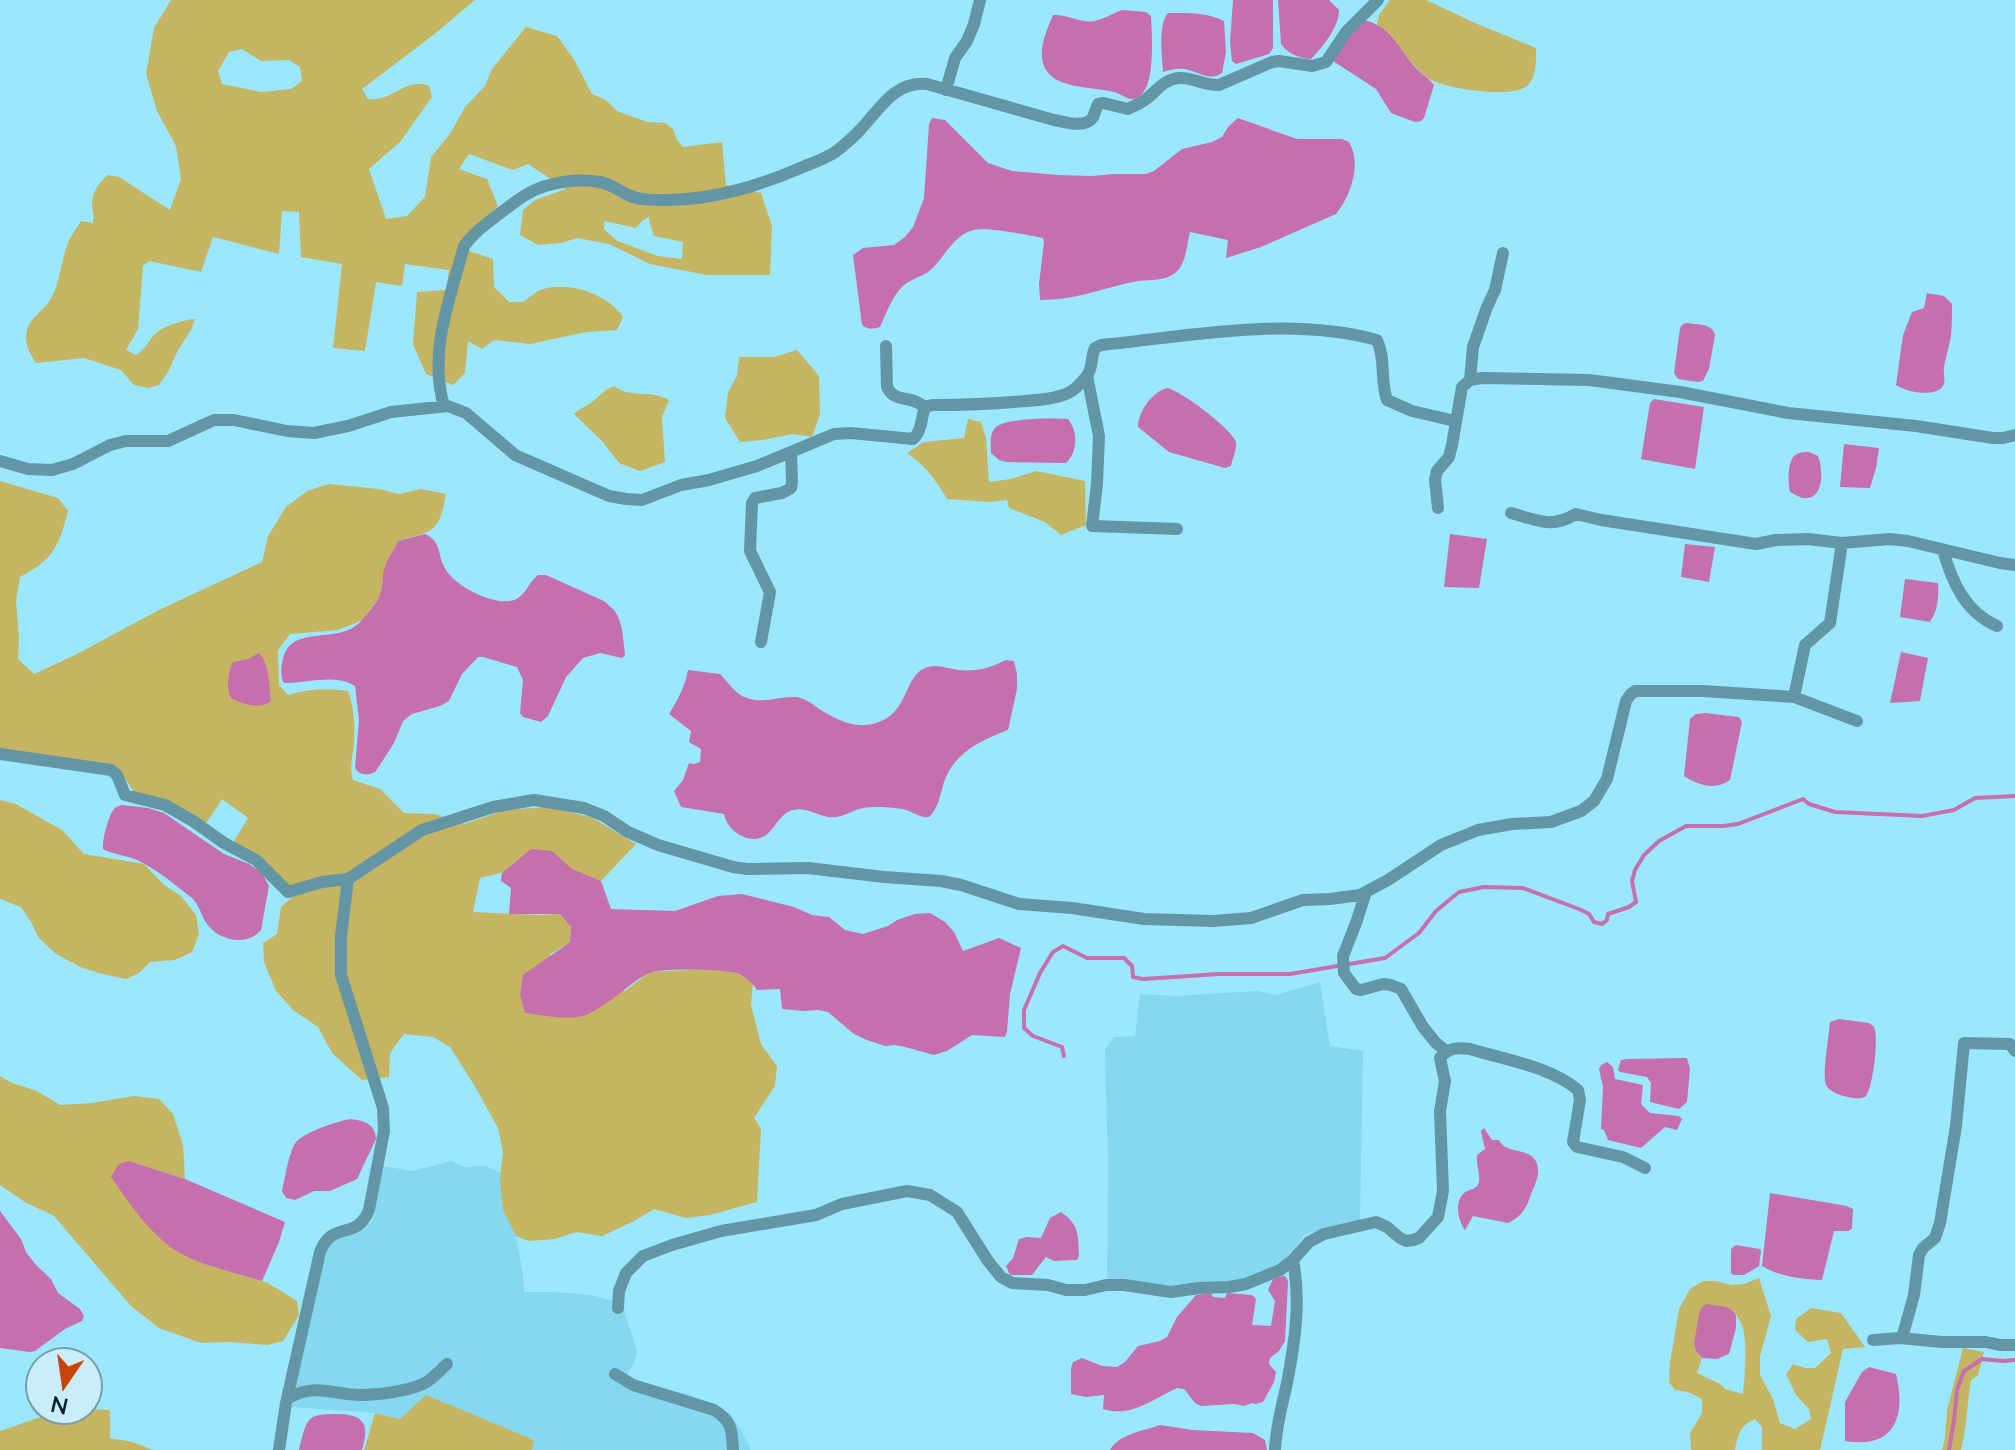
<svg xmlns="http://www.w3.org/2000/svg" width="2015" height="1450" font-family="Lato,sans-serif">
  <rect width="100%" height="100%" fill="#9be8fe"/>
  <path fill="#85d8f0" d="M1320,982L1330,1046L1363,1051L1360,1220L1305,1234L1283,1265L1242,1280L1173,1286L1107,1281L1108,1164L1105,1049L1114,1037L1135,1036L1140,994L1175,996L1257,991L1276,995Z
    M451,1161L464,1167L485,1166L501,1173L503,1210L516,1236L523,1274L524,1292H556L592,1295L613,1301L624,1310L637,1351L635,1361L627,1375L641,1384L687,1394L717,1405L732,1416L750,1446V1450H532L534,1439L400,1419L375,1413L292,1407L295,1384L324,1254L330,1242L366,1227L372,1221L375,1213L382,1166L413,1171Z"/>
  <path fill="#c5b462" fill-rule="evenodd" d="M171,0H475L432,36L362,89L368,99C394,102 404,77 429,86L432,97L400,142L369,169L386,219L407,216L425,197L431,157L450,134L465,107L485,86L492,69L526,27L557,36L573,58L592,94L606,100L617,111L647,122L665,123L673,129L677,140L683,147L722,142L726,185L761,193L772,226L770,275H707L650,264L609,244L577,238L561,243L538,245L520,235L523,210L535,200L566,189L528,164L513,170L469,154L459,169L487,179L498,206L463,240L466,250L493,259L494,287L509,302C510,302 521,302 522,302C529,299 535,291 543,289C570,281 608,294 623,317L617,330L586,332L530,344L494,340L482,349L468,341L465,373L453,385L426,374L413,344L417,292L446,290L449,270L405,264L402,286L376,282L365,351L333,348L342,264L301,257L299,212L282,211L279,254L213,237L201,272L149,261L143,266L138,329L126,350L136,355C146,349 146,344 153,336C162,326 182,320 195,319L191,330L178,350L168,372L159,385L148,388L134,385L121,370L84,358L36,363C30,354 25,345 26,334C28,320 40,313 48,303C61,285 60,262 68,243C71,235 77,228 81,221L93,223C95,215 92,211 92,203C92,193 100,181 108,175L119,177L170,210L181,179L176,146L157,111L146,74L154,28ZM242,49L261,61L289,60L300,67L302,81L291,89L261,92L222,84L218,71L229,52ZM649,217L650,224L654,236L683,242L682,259L658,256L617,241L604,229V221L636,228L643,220Z
    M1390,0H1426L1475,23L1536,48C1536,59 1537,74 1529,84C1517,100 1443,89 1428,78C1407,63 1398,39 1377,24L1379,15Z
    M797,350L819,376L820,414L812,437L793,434L763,440L740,442L725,418L728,392L737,376L739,357H774Z
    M614,386C631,399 650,389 669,400L662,417L665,462L640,471L619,463L603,442L574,414C580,408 585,407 592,402C600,396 604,390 614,386Z
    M968,419L981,422L986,438L989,482L1011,479L1036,471L1085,481L1086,525L1061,535L1045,522L1009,508L1007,500L989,502L947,499C936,480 925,465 907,453L924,442L964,438Z
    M0,481L58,498L68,511C59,546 53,560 20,577L16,601L19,638L18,659L34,674L77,654L159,610L262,562L268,536L286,507L307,491L329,484L379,489L399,494L421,489L446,494C439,533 434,531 398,541L385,566L380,596L363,620L338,630L290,634L278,650L279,685L288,695C308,689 327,688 348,691C354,707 355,724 354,742C353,755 349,767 353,780L380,789L404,813L435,814L464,824L505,810L547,807L591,817L636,844L601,881L572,870L552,851L515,862L504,872L480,878L473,912L539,915L560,914L571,927L570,942L549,955L625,991L650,972L704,969L737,973L753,983L751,1005L761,1044L777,1066L775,1086L754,1118L761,1129L757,1202L710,1215L686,1218L654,1209L634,1221L602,1236L576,1232L555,1239L529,1241L516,1236L503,1210L500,1178L503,1152L498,1128L476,1088L450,1047L433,1037L404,1034L390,1053L389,1077L362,1080L332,1053L318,1027L293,1010L276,991L264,962L263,943L277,934L281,907L292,897L233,843L248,818L222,799L205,825L134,792L122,774L0,751Z
    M0,800L16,804L62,830L84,854L144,864L164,885L181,896L196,915L199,934L192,952L175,960L150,962L139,973L126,979L102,974L80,967L56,954L38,937L31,922L21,907L0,899Z
    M0,1076L12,1083L37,1091L60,1105L92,1103L134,1096L159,1099L173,1114L183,1145L185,1179L129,1161L174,1249L208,1265L268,1283L297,1301L299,1315L283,1341L268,1345L228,1342L201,1343L159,1328L131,1306L54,1216L25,1202L0,1185Z
    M1759,1278L1771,1316L1760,1356V1375L1773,1399L1780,1423L1795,1429L1811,1419L1809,1409L1796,1395L1786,1374L1793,1364L1805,1368H1815L1831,1353L1827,1339L1808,1342L1795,1330L1796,1319L1811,1308L1841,1313L1865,1347L1843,1349L1820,1450H1762V1427L1755,1419C1740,1425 1738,1435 1735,1450H1691L1690,1433L1702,1413V1399L1688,1392L1675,1390L1669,1382L1670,1362L1679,1309L1690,1289L1703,1281H1716L1731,1285L1744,1284ZM1734,1311C1737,1316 1741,1322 1743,1328C1747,1344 1745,1377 1743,1394L1725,1389L1722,1385L1697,1373L1702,1358L1699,1355Z
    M1963,1348L1984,1352L1978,1375L1971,1380C1967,1404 1967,1427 1961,1450H1942L1945,1438L1947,1410Z
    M426,1395L534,1440L532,1450H364L375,1413L400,1419Z
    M88,1409L110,1410V1438L133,1442L153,1450H0V1431L61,1410Z"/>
  <path fill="#c56fad" d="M1233,0H1273V48L1269,54L1236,64L1232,61L1230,42Z
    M1278,0H1329L1339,10C1339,27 1323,47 1311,59C1300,59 1287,53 1281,44Z
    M1122,10L1146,12L1151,16C1152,34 1155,81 1142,94C1138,98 1135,99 1131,99C1124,98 1120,93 1114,92C1096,87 1063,89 1049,74C1034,57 1046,32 1053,15C1067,14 1082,24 1095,21C1104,19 1113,13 1122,10Z
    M1168,13C1186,13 1207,12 1224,21L1226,52L1222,73C1209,82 1198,71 1184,69C1177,68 1170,70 1163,72C1162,56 1158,24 1168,13Z
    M1362,20C1389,23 1399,49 1415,67C1421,74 1429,78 1434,85L1424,118L1421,121L1415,122L1391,113L1376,89L1333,61L1347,34Z
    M932,118L945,120L988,163L1012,171L1058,175L1092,176L1114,174H1146L1154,171L1182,149L1212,142L1222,137L1228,127L1238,118L1297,139H1342L1349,142C1362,164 1351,195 1336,214L1261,247L1226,258L1228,240L1190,232C1187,244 1186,265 1175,273C1164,282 1146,279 1133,282C1100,289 1075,300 1040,300L1039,284L1044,242L1043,238C1027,235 988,227 974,230C952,235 944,260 928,272C919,278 908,280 901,288C891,299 886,314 880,327C872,329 869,330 862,325L853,255L863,248L894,245L905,237L913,227L924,198L929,124Z
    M1927,293L1944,296L1952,304C1952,314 1952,325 1951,336C1949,346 1946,357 1944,367C1943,372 1946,382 1943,386C1935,398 1906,392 1896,385L1903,335L1912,312L1924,308Z
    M1687,323C1698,325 1712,323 1715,335L1709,369L1703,381L1698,382L1678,379L1674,373L1680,328L1683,324Z
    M1167,388C1180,390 1232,429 1236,442C1237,449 1232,460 1231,466L1225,468L1169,452L1138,427C1138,412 1152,392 1167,388Z
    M1654,399L1704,407L1695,469L1641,459L1650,403Z
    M1068,419C1078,431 1078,452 1066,463L1006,462L999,460L991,453C991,445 989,433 996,427C1005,418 1054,418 1068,419Z
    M1844,444L1879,448L1876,468L1870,488L1840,487Z
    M1809,452L1818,456C1823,468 1825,501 1803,498C1801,498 1792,493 1790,492C1788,483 1787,464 1794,456C1798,452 1804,452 1809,452Z
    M425,534C442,541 437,556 446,570C456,587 500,610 518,598C527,592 530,581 538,575H546L604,601L614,610L618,616L622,629L625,655L622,658L600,653L583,658L566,677L548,716L541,722L523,717L520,713L523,680L517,667L483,657H478L462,674L449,701L440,706L412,714L403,721L394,743L376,771C370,776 360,776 355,768L359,720L355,686C333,673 307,684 284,683C280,676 281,667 283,659C292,622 339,647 362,620C368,613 377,603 380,594C383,586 382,577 384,569C387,559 394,550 398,541Z
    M1450,534L1487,539L1479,588L1444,587Z
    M1685,544L1715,547L1709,582L1681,577Z
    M1905,579L1938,583C1939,597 1938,610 1930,622L1900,617Z
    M1901,652L1928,658L1920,701L1890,703Z
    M259,653C270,665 269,685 271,701C260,710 242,704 231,698C226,689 228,671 233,662L248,659Z
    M1006,660L1014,661L1017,674V689L1008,730C981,740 954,753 944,782C940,795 939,807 929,817C920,818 915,813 906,810C895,807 875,806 863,808C851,810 843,819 828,817C816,815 806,807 793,810C776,814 774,838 755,839C740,839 727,828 724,814L681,807L674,791L683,780L689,763L694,764L700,762L701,749L689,742L691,731L669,714C678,699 685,687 688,670L720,674C728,682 736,695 747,698C764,704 779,696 796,697C804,698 811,703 818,708C839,722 863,733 887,718C909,704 906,673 928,667C938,664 949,669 959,670C978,672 989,668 1006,660Z
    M1705,713L1739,717L1742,722L1730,780C1715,791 1698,785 1684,776L1690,719L1696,714Z
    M122,805L148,808L164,813L224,854L249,864L262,873L269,886L261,930C246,948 216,940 205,921C200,912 199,905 192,898C175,885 158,870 139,861C128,855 113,855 103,849C102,840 109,813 115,808C117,806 120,806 122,805Z
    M531,849L552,851L572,869L601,881L611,909L675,911L718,896L742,894L794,907L812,915L829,917L845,930L863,934L888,926L897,920L915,914L930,913L945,922L954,932L963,951L999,938L1021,948L1010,994L1007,1032L1005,1037L972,1035L947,1051L934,1055L905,1047L895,1045L885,1046L867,1040L854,1034L828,1012L818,1010L804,1011L782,1009L780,989L757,990C753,983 746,978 739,974C726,969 659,967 647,974C626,986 609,1005 586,1015C570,1021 542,1015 525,1013L520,995L523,975L570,942L571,927L560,914H509L511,888L501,881L502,873Z
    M1839,1019L1869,1023C1871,1024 1873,1026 1874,1027C1879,1037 1873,1087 1866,1096C1862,1100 1853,1098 1848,1097C1842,1096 1829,1092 1826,1085C1822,1075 1829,1035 1830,1022Z
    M1687,1058L1690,1069L1687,1102L1679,1109L1650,1102L1651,1083L1647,1077L1620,1072L1618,1070L1621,1060L1627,1059Z
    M1607,1062L1613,1067L1615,1079L1643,1085L1641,1104L1650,1113L1679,1116L1682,1119L1677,1130L1665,1127L1641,1148L1608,1140L1604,1130L1601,1129L1603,1087L1599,1069L1601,1065Z
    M351,1119C365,1121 375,1124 376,1139L357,1179L330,1191H314L295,1200L286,1198L282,1191C285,1179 289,1149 297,1141C308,1131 337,1121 351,1119Z
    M1484,1128L1492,1140H1499C1506,1156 1536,1145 1538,1169C1539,1177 1534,1187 1531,1194C1527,1208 1521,1217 1508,1223L1473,1216L1465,1230C1458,1221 1454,1202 1464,1193C1470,1188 1477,1191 1479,1181C1480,1173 1476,1164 1477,1155L1485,1149L1481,1131Z
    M129,1161L185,1179L285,1222L279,1242L262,1281C235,1273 196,1264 173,1249C147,1230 129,1203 111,1177L119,1164Z
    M1770,1193L1847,1206L1853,1209L1852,1228L1849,1231H1834L1822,1280C1800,1279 1781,1277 1762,1266Z
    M0,1211L21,1239L26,1252L36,1265L51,1279L58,1293L80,1309L84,1316L82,1321L65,1329L35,1351L30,1352L0,1348Z
    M1061,1212C1080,1225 1078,1236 1079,1256L1077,1260L1054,1261L1046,1257L1032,1275H1010L1006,1266L1013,1258L1019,1239L1027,1237L1041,1238L1050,1218Z
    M1736,1245L1760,1249L1761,1251L1759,1266L1744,1275H1733L1731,1273V1249Z
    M1285,1276L1288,1281L1285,1341L1279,1351L1270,1358L1269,1364L1276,1372L1274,1382L1263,1402L1255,1404L1252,1403L1244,1406L1234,1404L1201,1406L1195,1403L1184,1389L1177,1388C1153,1399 1131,1418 1103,1409L1104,1395L1086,1397L1071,1394V1368L1073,1362L1082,1358L1102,1366L1117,1367L1125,1362L1138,1346L1160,1341L1167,1337L1177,1317L1196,1295L1211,1293L1213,1297L1225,1298L1227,1293L1252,1295L1256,1299L1252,1325L1271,1326L1275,1301L1268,1290L1274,1277Z
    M1707,1304C1717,1306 1731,1305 1736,1315V1328L1729,1354L1717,1359L1702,1358L1696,1351L1694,1344L1699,1314L1702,1307Z
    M1869,1367L1896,1374C1905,1411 1899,1450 1845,1441V1402L1862,1372Z
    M343,1414C368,1417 368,1428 362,1450H299C308,1415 306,1414 343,1414Z
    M1160,1425L1193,1430L1253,1433L1265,1440L1267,1450H1110C1119,1434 1143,1431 1160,1425Z"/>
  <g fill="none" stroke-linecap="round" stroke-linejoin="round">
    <path stroke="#c56fad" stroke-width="4" d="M1064,1056L1062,1047L1033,1036L1024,1028V1010L1040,973L1053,952L1063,946L1087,958H1124L1132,966L1133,977L1143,979L1219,974H1290L1385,958L1419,933L1436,911L1459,892L1484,887L1523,888L1579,909L1589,914L1594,922L1602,924L1607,920L1608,914L1629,907L1636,902L1632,881L1635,870L1644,855L1659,841L1686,826H1723L1738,824L1803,799L1809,804L1835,812L1922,816L1954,810L1975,798L2015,796
      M1949,1450L1954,1421L1957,1390L1964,1371L1982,1359L2003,1361L2015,1360"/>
    <path stroke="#6296a5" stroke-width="12" d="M946,90L955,58L967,41L974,24L980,0
      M886,346L887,387C893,400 903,397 914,401C915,401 924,406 925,407
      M1087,376L1099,436L1097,484L1092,526L1177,529
      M1470,380L1473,347L1487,307L1495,290L1503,253
      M444,406C428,352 450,299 464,246C474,232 486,224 499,214C509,207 519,198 529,193C549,182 578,178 600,182C611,184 618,190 628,195C639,200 652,200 664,200C713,200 760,186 805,166C816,162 829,157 838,150C845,144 854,137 860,130C880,109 894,81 927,84L1054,120C1065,122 1086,129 1093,117C1095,113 1096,108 1098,104L1103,103L1128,109C1134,106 1141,103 1146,99C1157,91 1164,79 1179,78C1193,77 1205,86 1219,85L1272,62L1279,61L1312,66L1326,62L1346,32L1378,0
      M0,461L28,469L52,470L73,464L110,445L126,441H168L214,420H234L287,431L314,433L348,426L391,412L448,406L466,413L515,455L609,496L626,499L642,500L681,485L709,480L757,466L834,434L851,433L913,439C922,431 921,418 925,407L932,405C963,405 994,404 1025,401C1039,400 1055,399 1068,393C1075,390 1082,382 1086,377C1094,367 1090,358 1095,348L1101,345C1192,336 1287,316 1377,340C1386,359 1380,381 1387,400L1412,411L1455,421
      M1438,508L1435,480L1437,471L1449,457L1452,445L1462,387L1470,380L1482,378L1589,380L1680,392L1788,413L1916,426L1993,438H2003L2015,435
      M1511,513C1537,520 1551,529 1576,514L1601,520L1756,544L1776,540L1808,539L1842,543L1890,539L1908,541L2000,563L2015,565
      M1943,550C1952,582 1965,612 1997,626
      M761,642L770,592L750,551L752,503L755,498L782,493L791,488L792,482L791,452
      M1794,697L1805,645L1830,623L1842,543
      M0,754L111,770L117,775L125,795L165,805L193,821L224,843L256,860L288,892L322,882L348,879
      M1366,892L1356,923L1343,956L1344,973L1356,989L1361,990L1383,984L1391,985L1401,989L1423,1027L1436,1043L1446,1051
      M618,1308L619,1291L626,1273L643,1256L672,1245L721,1231L816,1215L842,1204L907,1191L930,1195L957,1212L988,1261L1001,1277L1012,1283L1048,1285L1066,1290H1085L1106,1285H1124L1171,1292L1199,1288L1229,1287L1246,1284L1280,1270L1293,1260L1309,1242L1324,1234L1376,1222L1387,1227L1400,1238L1406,1241L1413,1240L1419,1238L1438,1217L1443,1191L1440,1111L1445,1081L1440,1058C1448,1048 1457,1047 1470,1049C1506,1060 1549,1066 1578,1090L1580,1100L1573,1142L1577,1147L1623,1157L1645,1168
      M1902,1338L1914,1295L1919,1255L1923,1248L1935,1238L1940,1223L1956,1126L1964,1043L2010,1044L2015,1051
      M1873,1340L1900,1338L1942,1342H1986L2000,1345H2015
      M615,1374L633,1385L714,1410C732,1421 732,1430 733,1450
      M287,1399C315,1382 332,1395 361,1395C379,1395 407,1391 423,1384C432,1380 440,1370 447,1364
      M279,1450L286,1403L320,1252C333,1219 356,1242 369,1210L384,1131L383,1108L341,975V936L348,879L422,830L493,807L534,800L584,808L604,816L628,832L658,845L733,867L747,869L808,868L884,877L941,881L961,885L1019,904L1072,908L1144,919L1213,921L1251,918L1303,900L1330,899L1360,895L1388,880L1441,845L1478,830L1512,824L1551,822L1581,811L1594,801L1607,779L1626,701L1630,695L1635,691H1703L1794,697L1857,721
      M1275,1450C1276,1426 1282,1406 1287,1383C1295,1342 1301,1301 1293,1260"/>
  </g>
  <g transform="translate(64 1386) rotate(193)"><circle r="38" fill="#caeef9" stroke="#7a9ca6" stroke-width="2"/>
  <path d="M0-6L14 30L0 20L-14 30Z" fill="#c8420a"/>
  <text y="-12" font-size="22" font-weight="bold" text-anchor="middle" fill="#01222a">N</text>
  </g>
</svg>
